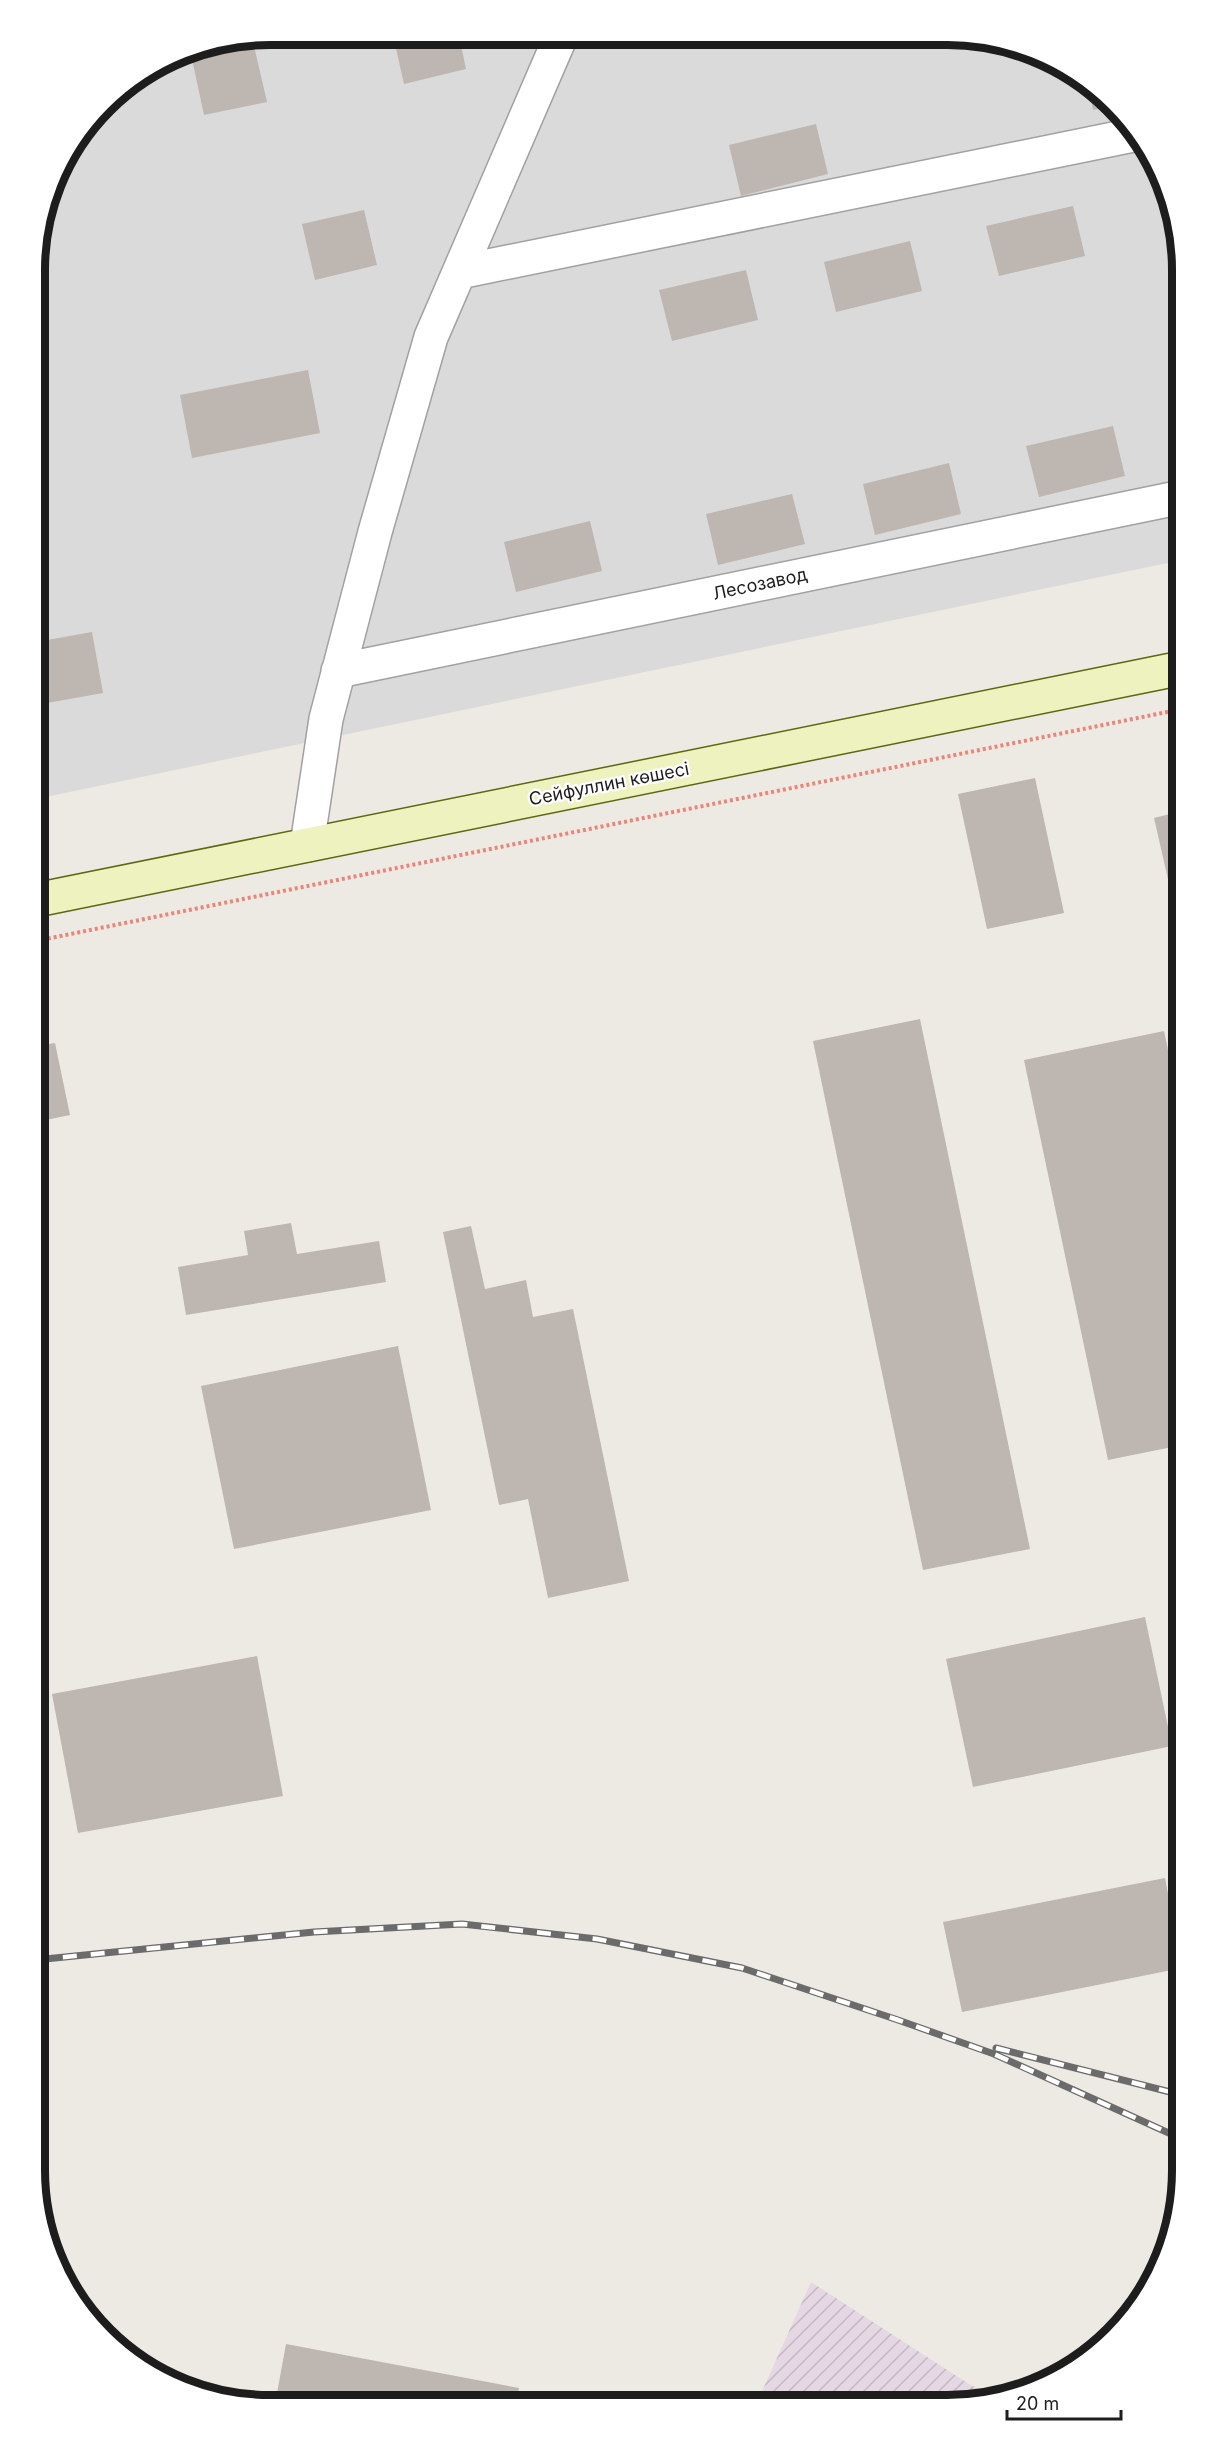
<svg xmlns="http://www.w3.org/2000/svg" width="1217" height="2440" font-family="Inter,sans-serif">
  <defs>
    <pattern id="industrial-furrows" width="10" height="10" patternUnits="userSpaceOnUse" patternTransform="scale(1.5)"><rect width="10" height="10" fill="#e5d7e3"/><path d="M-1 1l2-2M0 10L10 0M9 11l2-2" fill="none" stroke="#c4b8c2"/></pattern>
  </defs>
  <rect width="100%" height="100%" fill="#edeae4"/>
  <path fill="#dbdada" d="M270,35L992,39L1051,59L1102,93L1143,140L1170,195L1182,270V560L36,799V240L59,166L115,93L180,52Z"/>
  <path fill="url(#industrial-furrows)" d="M811,2282L969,2384L994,2398L947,2405H756Z"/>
  <path fill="#bdb6b1" d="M393,35L459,36L466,69L404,84Z
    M254,46L267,102L204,115L192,59Z
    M1088,83L1102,93L1113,106L1093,110Z
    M816,124L828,174L741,196L729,145Z
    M1167,189L1178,240L1172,242L1160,191Z
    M1073,206L1085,256L999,276L986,226Z
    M364,210L377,265L315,280L302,224Z
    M910,241L922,291L836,312L824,262Z
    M746,270L758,320L672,341L659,290Z
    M308,370L320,433L192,458L180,395Z
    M1113,426L1125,476L1039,497L1026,446Z
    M949,463L961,514L875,535L863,484Z
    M792,494L805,544L718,565L706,514Z
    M590,521L602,571L516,592L504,542Z
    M92,632L103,693L36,705V642Z
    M1035,778L1064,913L987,929L958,794Z
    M1182,811V899L1173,901L1154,818Z
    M920,1019L1030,1549L923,1570L813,1041Z
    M1164,1031L1182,1116V1445L1108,1460L1024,1060Z
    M55,1043L70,1115L36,1122V1046Z
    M291,1223L297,1254L379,1241L386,1282L186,1315L178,1267L248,1255L244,1231Z
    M471,1226L485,1289L526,1280L533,1317L573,1309L629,1581L548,1598L528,1499L499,1505L443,1232Z
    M398,1346L431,1510L234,1549L201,1386Z
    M1145,1617L1172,1746L973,1787L946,1659Z
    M257,1656L283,1796L78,1833L52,1694Z
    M1165,1878L1182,1968L962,2012L943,1922Z
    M70,2292L88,2295L85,2313L74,2300Z
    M286,2344L519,2388L516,2404H275Z"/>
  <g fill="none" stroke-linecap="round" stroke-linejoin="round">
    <defs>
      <path id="street" d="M459,272L1138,134
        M338,671L1182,497
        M307,845L326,719L375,532L431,337L561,36"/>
      <path id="secondary" d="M36,900L1182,668"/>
    </defs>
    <use href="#street" stroke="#a1a1a1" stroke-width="36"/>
    <use href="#secondary" stroke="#5d6711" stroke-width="36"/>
    <path stroke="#e98679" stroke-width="4" stroke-dasharray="3 3" stroke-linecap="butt" d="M36,941L1182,709
      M813,2398L827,2405"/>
    <use href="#street" stroke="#fff" stroke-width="33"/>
    <use href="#secondary" stroke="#eef2be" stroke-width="33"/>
    <defs>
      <path id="rail" d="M35,1960L314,1932L462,1924L597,1939L742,1968L898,2020L994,2054L1182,2139
        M996,2048L1182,2095"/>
    </defs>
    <use href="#rail" stroke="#6b6b6b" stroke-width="7"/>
    <use href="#rail" stroke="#fff" stroke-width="4.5" stroke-dasharray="14" stroke-linecap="butt"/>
  </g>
  <g text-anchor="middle" stroke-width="4.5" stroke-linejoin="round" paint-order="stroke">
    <g font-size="18" fill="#1d1d1d" stroke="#fff">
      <text transform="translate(760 584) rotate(-12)" y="6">Лесозавод</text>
      <text transform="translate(609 784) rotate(-11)" y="6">Сейфуллин көшесі</text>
    </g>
  </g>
  <path d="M0 0H1217V2440H0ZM270 45H947A225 225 0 0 1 1172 270V2170A225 225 0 0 1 947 2395H270A225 225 0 0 1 45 2170V270A225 225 0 0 1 270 45Z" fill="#fff" fill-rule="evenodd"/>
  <path fill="none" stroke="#1d1d1d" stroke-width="8" d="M270 45H947A225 225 0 0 1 1172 270V2170A225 225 0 0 1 947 2395H270A225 225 0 0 1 45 2170V270A225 225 0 0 1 270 45Z"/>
  <path d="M1007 2410v9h114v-9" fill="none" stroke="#1d1d1d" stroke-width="3"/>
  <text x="1016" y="2410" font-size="18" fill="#1d1d1d" stroke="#ffffff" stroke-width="4.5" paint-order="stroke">20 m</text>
</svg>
